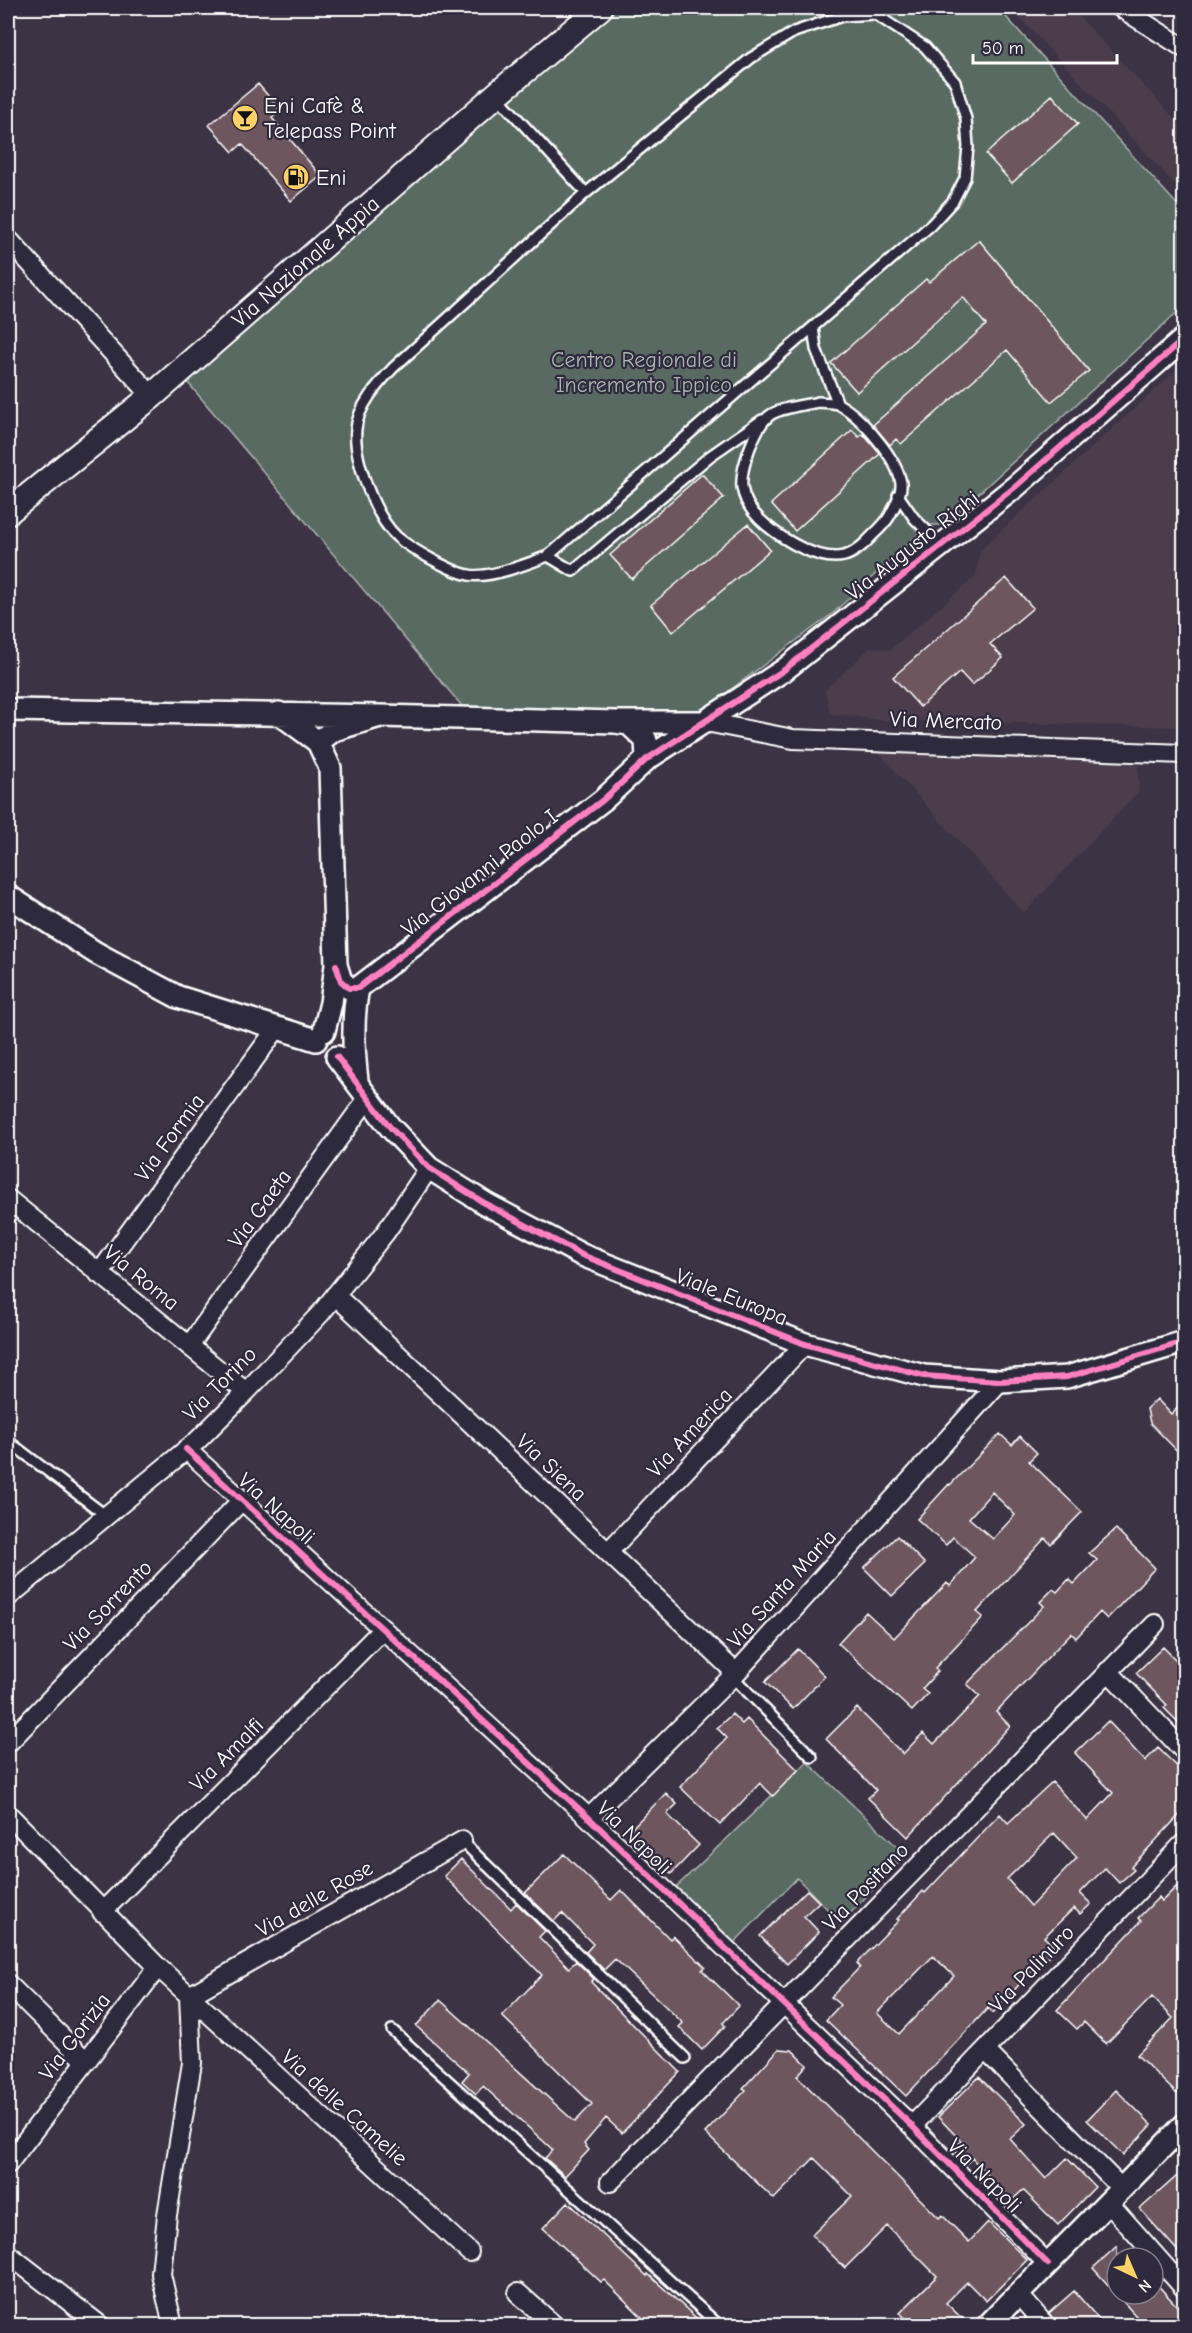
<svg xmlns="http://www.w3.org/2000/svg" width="1192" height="2333" font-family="'Comic Neue',sans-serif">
  <rect width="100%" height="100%" fill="#3c3344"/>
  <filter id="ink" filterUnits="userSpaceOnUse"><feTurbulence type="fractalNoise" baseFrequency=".0167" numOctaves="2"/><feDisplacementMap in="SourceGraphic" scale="12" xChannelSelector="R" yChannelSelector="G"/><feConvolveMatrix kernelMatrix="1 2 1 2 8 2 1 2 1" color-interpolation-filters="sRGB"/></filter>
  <g filter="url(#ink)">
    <path fill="#4b3e4c" d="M1011,8H1071L1180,124L1184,120V194Z
      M1184,363V727L881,720L830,714L825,690L871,647L890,650L976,576L980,550Z
      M868,741L1137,752L1139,791L1024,913Z"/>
    <path fill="#586a62" stroke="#acb4b0" stroke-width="1.5" d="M600,8H998L1184,212V306L944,525H929L832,614L695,716L462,706L178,371Z
      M807,1762L906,1855L841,1923L797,1878L733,1944L675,1888Z"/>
    <path fill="#6e575e" stroke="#fff" stroke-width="1.5" fill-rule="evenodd" d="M258,84L281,111L272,118L321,176L291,201L242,144L233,152L209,125Z
      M1052,95L1078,124L1012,183L986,154Z
      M979,240L1089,371L1051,402L1007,350L901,444L896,439L890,445L873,425L986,325L963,297L857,392L831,363L926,279L929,282Z
      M852,430L859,437L863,434L880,454L795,531L771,504Z
      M702,474L724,498L632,579L610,555Z
      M748,524L770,550L673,632L651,605Z
      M1006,578L1033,608L990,644L1003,658L972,685L960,672L920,707L893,677Z
      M1157,1399L1171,1414L1185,1401V1459L1150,1423L1147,1409Z
      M1000,1434L1012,1445L1020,1436L1037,1453L1029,1461L1082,1512L1051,1544L1045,1538L977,1612L983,1617L935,1668L938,1671L922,1689L928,1694L912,1711L838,1643L866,1612L894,1638L947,1583L950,1586L975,1557L953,1537L946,1545L917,1519L949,1484L950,1485ZM992,1492L1015,1515L993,1539L969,1518Z
      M1116,1529L1155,1568L1107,1619L1100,1612L1076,1638L1071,1633L996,1712L1010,1726L908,1837L868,1798L876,1790L826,1739L857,1708L903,1754L923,1733L934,1744L980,1696L967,1684L1044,1606L1040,1602L1053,1589L1057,1592L1069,1579L1074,1584L1097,1560L1089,1553Z
      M897,1536L925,1564L892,1596L864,1568Z
      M1163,1647L1185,1669V1729L1164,1708L1167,1705L1136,1673Z
      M798,1649L825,1676L793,1709L765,1682Z
      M732,1714L742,1724L747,1719L798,1770L773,1796L760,1783L720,1825L680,1787L727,1738L717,1728Z
      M1108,1721L1145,1761L1158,1748L1185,1774V1809L1131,1867L1134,1870L1119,1883L1105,1868L1080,1893L1091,1904L1080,1914L1074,1908L1044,1937L1056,1948L1043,1963L1041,1961L993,2013L988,2008L906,2096L826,2020L840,2005L831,1997L860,1967L857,1963L899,1920L897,1919L923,1891L925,1893L1000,1814L1008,1823L1052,1782L1087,1820L1113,1793L1075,1753ZM1054,1833L1077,1858L1031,1906L1007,1879ZM933,1956L954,1976L899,2034L877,2013Z
      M666,1793L677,1804L667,1814L699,1845L671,1874L628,1832Z
      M564,1854L611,1900L621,1890L670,1939L673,1936L705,1967L702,1970L739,2006L723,2023L725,2026L702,2050L679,2027L683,2023L615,1959L604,1970L586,1952L593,1944L562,1913L554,1921L525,1893Z
      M461,1859L511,1909L516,1903L545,1931L539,1937L569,1968L576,1961L594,1979L591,1982L680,2072L622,2133L606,2118L584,2144L589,2150L565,2176L545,2158L553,2150L483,2086L476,2094L462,2081L469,2073L416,2026L440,2000L575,2122L592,2104L502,2016L542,1975L444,1876Z
      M1185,1878V2087L1177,2094L1137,2055L1173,2018L1152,1997L1106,2044L1084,2022L1077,2029L1057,2010L1141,1921L1138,1918L1159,1897L1162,1901Z
      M807,1890L819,1902L804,1916L819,1932L787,1964L760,1936Z
      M779,2049L792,2050L807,2065L797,2076L939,2218L942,2215L969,2242L988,2222L1027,2260L986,2301L967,2282L946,2303L969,2325H913L900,2313L937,2276L887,2226L845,2268L812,2235L852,2196L814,2158L774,2199L705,2133L746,2090L743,2088Z
      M979,2077L1026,2124L1010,2139L1046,2179L1067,2158L1095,2187L1058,2225L1023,2190L1011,2201L972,2158L967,2163L953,2149L961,2141L938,2117Z
      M1116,2090L1152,2125L1123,2155L1087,2120Z
      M1185,2169V2259L1140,2209Z
      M568,2202L647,2276L648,2274L704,2325H650L604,2280L601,2282L543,2228Z
      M1117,2246V2294H1153V2280L1185,2315V2325H1144L1093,2268Z
      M1074,2291L1104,2325H1057L1049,2313Z"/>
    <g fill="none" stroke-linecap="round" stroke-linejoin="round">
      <defs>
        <path id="service" d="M496,95L586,193L393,368C378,384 358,406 356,429C353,458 375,517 397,537C411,549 452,572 469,575C489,579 530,563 548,556L931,225L953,201L965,178L968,147L966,119L955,82L925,47L875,14L842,16L794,32L751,58L586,193
          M813,327L816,349L838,404
          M818,402C824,403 834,402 840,405C861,417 897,458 901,483C902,494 894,508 889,517C884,525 877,531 870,538C865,544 853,554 844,556C819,562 784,540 766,525C754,515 744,502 742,487C740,469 755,427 769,416C778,408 806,405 818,402Z
          M898,495L914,518L941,545
          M548,556L573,571L710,456L762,420
          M8,1441L105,1515
          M733,1677L812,1757
          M462,1841L685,2058
          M392,2030L720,2326"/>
        <path id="minor" d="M1121,8L1184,48
          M8,239L152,396
          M706,722L793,739L1184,754
          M8,1199L246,1392
          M99,1274L277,1028
          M335,1295L736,1673
          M189,1346L368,1098
          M186,1449L589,1818L912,2126L1048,2264
          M608,1552L805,1344
          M8,1597L198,1440L246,1392L321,1313L385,1233L429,1168
          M1108,1671L1184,1751
          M8,1743L242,1500
          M8,1814L158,1967L469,2252
          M589,1818L736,1673L1000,1381
          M102,1912L383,1629
          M8,1984L85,2060
          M189,1996L462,1841
          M985,2050L1122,2189
          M912,2126L1184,1843
          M8,2164L158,1967
          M610,2182L1155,1624
          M1108,2202L1184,2288
          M8,2254L101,2326
          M518,2293L555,2326
          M1018,2294L1046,2326
          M173,2326L161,2274L167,2215L192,2063L189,1996"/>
        <path id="tertiary" d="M8,710L380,716
          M279,713L318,742L330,768L336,965L331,1003L324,1031
          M620,722H706
          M318,742L334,730L380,716L615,722L629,724L646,740L647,759
          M8,896L96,953L178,997L316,1040
          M336,965L341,981L349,988H358L603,800L647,759L784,670L1015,487L1184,339
          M337,1057L390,1127L429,1168L486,1204L582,1255L805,1344L924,1376L1000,1381L1067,1377L1184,1342
          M357,1080C353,1048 352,1019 358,988
          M987,2326L1184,2125"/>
        <path id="secondary" d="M8,512L152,396L496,95L600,8"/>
      </defs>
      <use href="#service" stroke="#fff" stroke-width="14"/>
      <use href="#minor" stroke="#fff" stroke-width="22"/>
      <use href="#tertiary" stroke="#fff" stroke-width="26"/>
      <use href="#secondary" stroke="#fff" stroke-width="28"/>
      <use href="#service" stroke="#2f2a3d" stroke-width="9"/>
      <use href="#minor" stroke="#2f2a3d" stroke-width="18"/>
      <use href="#tertiary" stroke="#2f2a3d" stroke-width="21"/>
      <use href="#secondary" stroke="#2f2a3d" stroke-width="24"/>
      <defs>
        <path id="cycleway" d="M336,965L341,981L349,988H358L603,800L647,759L784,670L1015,487L1184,339
          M337,1057L390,1127L429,1168L486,1204L582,1255L805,1344L924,1376L1000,1381L1067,1377L1184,1342
          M186,1449L589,1818L912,2126L1048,2264"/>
      </defs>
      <use href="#cycleway" stroke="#2f2a3d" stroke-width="10"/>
      <use href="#cycleway" stroke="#ff80c0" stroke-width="6"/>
    </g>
  </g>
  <defs>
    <symbol id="bar-disc" viewBox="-11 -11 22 22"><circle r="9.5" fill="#ffd166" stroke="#2f2a3d"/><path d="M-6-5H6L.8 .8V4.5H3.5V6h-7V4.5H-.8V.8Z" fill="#111"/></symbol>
    <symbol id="fuel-disc" viewBox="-11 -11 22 22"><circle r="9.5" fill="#ffd166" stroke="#2f2a3d"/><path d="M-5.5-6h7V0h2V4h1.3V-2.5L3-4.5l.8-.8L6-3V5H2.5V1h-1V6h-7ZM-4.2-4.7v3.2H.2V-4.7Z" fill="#111"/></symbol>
  </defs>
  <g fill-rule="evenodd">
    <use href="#bar-disc" x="230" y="103" width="30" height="30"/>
    <use href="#fuel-disc" x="281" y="162" width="30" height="30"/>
  </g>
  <g text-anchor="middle" stroke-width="4.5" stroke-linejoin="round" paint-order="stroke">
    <g font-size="22" fill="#fff" stroke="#2f2a3d" text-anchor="start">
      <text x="264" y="113">Eni Cafè &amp;<tspan x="264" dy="25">Telepass Point</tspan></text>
      <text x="316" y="185">Eni</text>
    </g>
    <g font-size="22" fill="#fff" stroke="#2f2a3d">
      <text transform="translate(305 261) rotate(-41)" y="8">Via Nazionale Appia</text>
      <text transform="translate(912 545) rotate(-38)" y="8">Via Augusto Righi</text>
      <text transform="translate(946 720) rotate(2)" y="8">Via Mercato</text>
      <text transform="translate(479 872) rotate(-38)" y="8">Via Giovanni Paolo I</text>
      <text transform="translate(169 1137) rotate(-54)" y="8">Via Formia</text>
      <text transform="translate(259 1208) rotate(-54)" y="8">Via Gaeta</text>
      <text transform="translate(142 1277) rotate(39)" y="8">Via Roma</text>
      <text transform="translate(732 1296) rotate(22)" y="8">Viale Europa</text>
      <text transform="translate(219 1383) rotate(-45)" y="8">Via Torino</text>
      <text transform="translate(689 1432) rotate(-47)" y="8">Via America</text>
      <text transform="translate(552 1467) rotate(43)" y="8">Via Siena</text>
      <text transform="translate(277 1508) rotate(42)" y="8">Via Napoli</text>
      <text transform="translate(781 1588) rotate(-48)" y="8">Via Santa Maria</text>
      <text transform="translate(107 1605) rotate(-46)" y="8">Via Sorrento</text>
      <text transform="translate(226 1754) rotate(-45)" y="8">Via Amalfi</text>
      <text transform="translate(635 1837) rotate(44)" y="8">Via Napoli</text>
      <text transform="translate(865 1886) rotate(-46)" y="8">Via Positano</text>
      <text transform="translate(314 1898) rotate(-30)" y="8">Via delle Rose</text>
      <text transform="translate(1031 1968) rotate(-46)" y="8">Via Palinuro</text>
      <text transform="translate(74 2036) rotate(-53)" y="8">Via Gorizia</text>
      <text transform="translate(345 2107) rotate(42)" y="8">Via delle Camelie</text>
      <text transform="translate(985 2175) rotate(45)" y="8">Via Napoli</text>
    </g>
    <g font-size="22" fill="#acb4b0" stroke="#2f2a3d">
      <text x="644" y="367">Centro Regionale di<tspan x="644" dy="25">Incremento Ippico</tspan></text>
    </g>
  </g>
  <rect width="1192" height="2333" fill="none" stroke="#2f2a3d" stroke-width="30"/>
  <rect x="15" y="15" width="1162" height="2303" fill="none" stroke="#fff" stroke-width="2" filter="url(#ink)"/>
  <g transform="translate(1135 2276) rotate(136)"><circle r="28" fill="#2f2a3d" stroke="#827f8b" stroke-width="1.5"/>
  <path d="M0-4.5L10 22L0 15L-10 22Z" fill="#ffd166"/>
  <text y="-9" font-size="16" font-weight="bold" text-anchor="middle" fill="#ffffff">N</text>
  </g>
  <path d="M973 54v9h144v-9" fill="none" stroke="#ffffff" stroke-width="3"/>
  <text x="982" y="54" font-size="18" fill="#ffffff" stroke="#2f2a3d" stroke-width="4.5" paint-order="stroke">50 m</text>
</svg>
